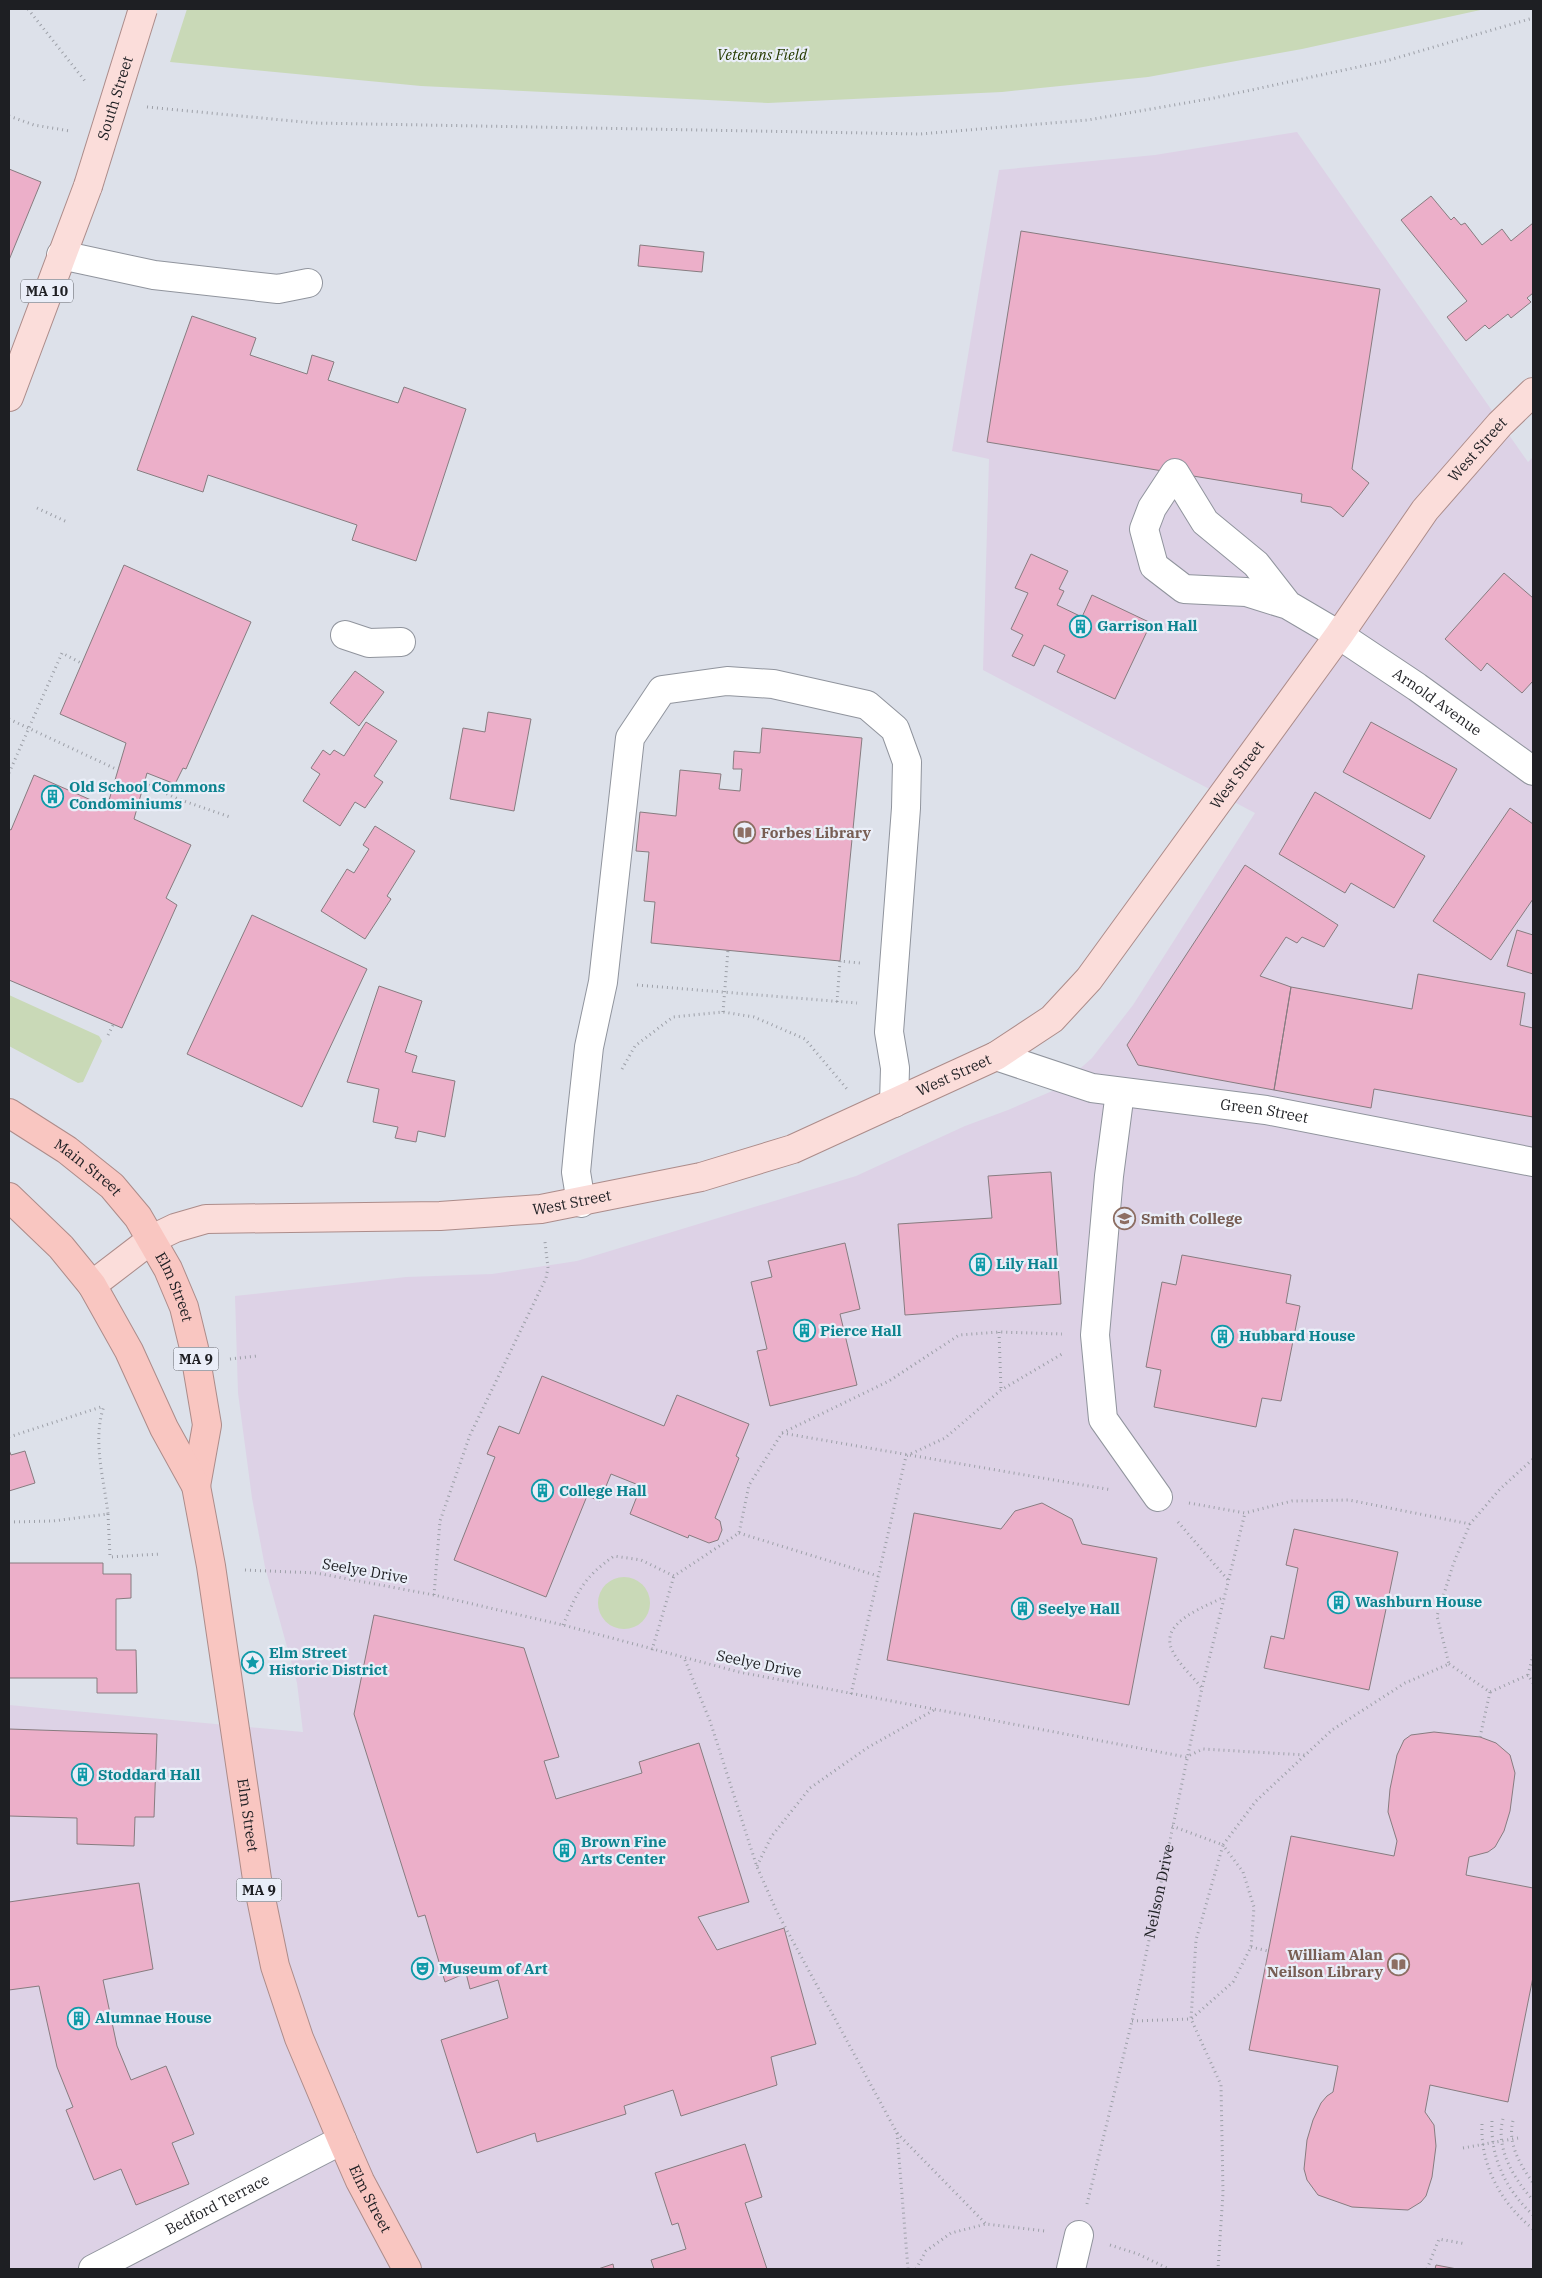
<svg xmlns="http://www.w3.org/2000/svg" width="1542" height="2278" font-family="'IBM Plex Serif',serif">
  <rect width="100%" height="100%" fill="#dde1ea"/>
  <path fill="#ddd2e6" d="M1297,132L1528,462L1533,457V2269H9V1705L303,1732L297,1683L265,1567L252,1498L238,1393L235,1296L406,1277L492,1274L577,1261L856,1176L965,1126L1008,1110L1057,1089L1092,1058L1133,1005L1255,813L983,670L989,459L952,451L999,170L1155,155Z"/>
  <path fill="#c9d9b7" d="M187,9H1485L1302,49L1148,77L1002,92L768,103L421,86L170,62Z
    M9,995L99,1036L102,1041L83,1082L78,1083L9,1046Z
    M598 1603a26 26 0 1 1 52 0a26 26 0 1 1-52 0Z"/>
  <path fill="#ecafc9" stroke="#877c80" d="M9,169L41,182L9,260Z
    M1431,196L1451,220L1454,217L1461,225L1465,223L1482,245L1502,229L1511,241L1533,223V293L1527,298L1531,302L1511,318L1508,314L1489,329L1485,325L1466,341L1447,317L1467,301L1401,220Z
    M1021,231L1380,289L1352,469L1369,483L1343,517L1331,507L1301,502L1302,494L987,442Z
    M640,245L704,252L702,272L638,266Z
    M192,316L256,338L250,355L307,374L312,355L334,362L328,380L398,403L404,387L466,409L416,561L352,540L357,525L208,475L203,492L137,470Z
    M1031,554L1068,571L1059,589L1064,591L1057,605L1082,617L1092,595L1151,623L1115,699L1057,672L1065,655L1044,645L1034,666L1012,656L1023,635L1011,629L1028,593L1015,588Z
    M124,565L251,622L186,769L183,768L175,784L147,773L134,819L191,845L166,898L177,905L122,1028L9,980V829L11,830L34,775L107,807L126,743L60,714Z
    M1504,573L1533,598V681L1522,693L1487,663L1481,671L1445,639Z
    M355,671L384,692L359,726L330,703Z
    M488,712L531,719L514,811L450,799L463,728L485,732Z
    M366,722L397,741L374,776L383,782L365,808L355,802L340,826L303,801L320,774L311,768L323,750L330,755L334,750L344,756Z
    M1371,722L1457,769L1430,819L1343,772Z
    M762,728L862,738L840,961L651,943L655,902L644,901L649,852L636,851L640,812L676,816L680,770L721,774L719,789L740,791L742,769H733L734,751L760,753Z
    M1315,792L1425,856L1394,908L1351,883L1345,893L1279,854Z
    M1510,808L1533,824V899L1491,960L1433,921Z
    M375,826L415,851L387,896L391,899L365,939L321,911L347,869L354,873L369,849L363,845Z
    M1245,865L1338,925L1324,947L1302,937L1297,943L1286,937L1260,976L1291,987L1274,1090L1138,1065L1127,1045Z
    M252,915L367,969L302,1107L187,1054Z
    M1517,930L1533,935V974L1507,966Z
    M1418,974L1525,993L1520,1025L1533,1028V1117L1374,1089L1371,1108L1274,1090L1291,987L1412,1009Z
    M379,986L422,1001L405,1052L417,1056L412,1072L455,1081L445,1137L418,1131L416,1142L395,1138L398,1127L373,1122L379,1089L347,1082Z
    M1051,1172L1061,1304L905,1315L898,1224L992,1218L988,1176Z
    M845,1243L860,1309L840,1314L857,1385L770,1406L757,1351L767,1349L751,1282L772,1277L768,1261Z
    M1182,1255L1291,1275L1286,1303L1300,1306L1281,1401L1262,1398L1256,1427L1154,1407L1161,1370L1146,1367L1162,1282L1176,1285Z
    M542,1376L664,1426L677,1395L749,1424L736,1456L739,1458L715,1518L720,1521L722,1530L718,1540L709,1543L689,1535L688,1538L630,1514L641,1486L611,1474L600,1501L587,1496L546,1597L454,1560L495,1457L487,1454L499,1426L519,1434Z
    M9,1450L11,1455L25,1451L35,1483L9,1491Z
    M1042,1503L1072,1519L1082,1544L1157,1558L1129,1705L887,1660L914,1513L1001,1529L1015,1511Z
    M1294,1529L1398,1552L1369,1690L1264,1668L1271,1636L1284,1639L1298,1568L1286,1565Z
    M9,1563H103V1574H131V1598L116,1599V1650H136L137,1693H97V1678H9Z
    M374,1615L524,1648L559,1757L544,1761L556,1799L642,1773L639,1762L699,1743L749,1902L698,1917L717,1950L784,1928L816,2044L771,2057L777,2085L681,2116L673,2090L624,2106L626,2114L537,2142L535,2133L477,2153L441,2040L508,2018L498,1980L470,1989L466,1973L445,1982L425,1915L418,1917L354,1714Z
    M9,1729L157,1734L154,1817H135L134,1846L77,1844V1818L9,1816Z
    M1434,1732L1480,1737L1496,1743L1510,1755L1515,1773L1510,1811L1504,1831L1495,1847L1488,1852L1469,1857L1466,1875L1533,1888V1977L1508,2102L1430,2085L1425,2112L1434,2125L1436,2146L1432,2177L1426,2196L1421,2202L1408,2210L1352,2207L1318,2195L1307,2180L1304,2169L1307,2140L1313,2120L1321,2103L1327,2096L1333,2092L1338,2066L1249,2050L1291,1836L1394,1856L1397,1841L1388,1812L1390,1789L1397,1755L1404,1740L1411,1735Z
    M139,1883L153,1969L103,1980L117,2046L131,2080L166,2066L194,2134L172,2143L189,2184L136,2205L121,2169L94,2180L66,2110L73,2107L57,2067L39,1986L9,1990V1902Z
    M745,2144L762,2197L745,2203L767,2269H654L651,2260L686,2249L678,2223L672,2225L655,2173Z
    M613,2264L614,2269H598Z
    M1436,2265L1457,2269H1435Z"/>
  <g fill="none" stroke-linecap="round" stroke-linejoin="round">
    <defs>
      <g id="minor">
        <path d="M61,255L154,275L278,289L308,283"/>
        <path id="s2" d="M1288,605L1256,564L1205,522L1175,473L1152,508L1144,529L1154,566L1184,589L1246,592L1288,605L1339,635L1417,687L1533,771"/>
        <path d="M345,635L369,643L401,642"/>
        <path id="s3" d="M996,1056L1092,1088L1266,1110L1533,1162"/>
        <path d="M1120,1092L1109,1176L1095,1335L1103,1419L1158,1497"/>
        <path d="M581,1203L576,1172L580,1130L589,1047L603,982L630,738L662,690L727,681L773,684L867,705L895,729L907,762L906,808L889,1032L895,1068L894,1103"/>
        <path id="s4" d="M93,2269L342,2140"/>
        <path d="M1071,2269L1079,2235"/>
      </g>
      <g id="major">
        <path d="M9,397L88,186"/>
        <path id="s5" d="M92,1285L152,1239L175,1228L206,1219L440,1216L541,1209L701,1177L793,1149L996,1056L1052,1019L1089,979L1339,635L1425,510L1500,424L1533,392"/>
      </g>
      <g id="highway">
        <path id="s6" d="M9,1113L67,1150L112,1186L138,1217L168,1269L184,1307L194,1348L207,1425L196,1486"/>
        <path id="s7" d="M9,1197L61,1247L92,1285L129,1351L164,1428L196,1486L211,1566L257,1879L275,1966L299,2038L342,2140L360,2181L407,2269"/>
      </g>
    </defs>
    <use href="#minor" stroke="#90949d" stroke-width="30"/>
    <use href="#major" stroke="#ac8c8a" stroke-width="30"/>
    <use href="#highway" stroke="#ac8c8a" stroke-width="30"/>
    <g stroke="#9da0a8" stroke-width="3" stroke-dasharray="1 4" stroke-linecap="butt">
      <path d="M28,9L85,81"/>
      <path d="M147,107L314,123L920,134L1088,120L1214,98L1386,61L1533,18"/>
      <path d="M9,116L34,125L70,131"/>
      <path d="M37,508L67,522"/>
      <path d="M9,719L118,770"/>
      <path d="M9,773L62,653L81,663"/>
      <path d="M144,783L178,799L230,817"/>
      <path d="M637,985L857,1003"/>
      <path d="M837,1002L840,961L860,963"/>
      <path d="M723,1012L728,950"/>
      <path d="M108,1035L113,1025"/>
      <path d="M622,1069L635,1046L673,1017L723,1012L754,1017L805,1039L847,1089"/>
      <path d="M999,1332L1001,1390"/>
      <path d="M230,1359L257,1356"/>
      <path d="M782,1433L1112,1490"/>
      <path d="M9,1437L104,1406"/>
      <path d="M1189,1503L1245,1513L1292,1501L1349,1500L1470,1524"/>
      <path d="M108,1514L110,1557L160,1554"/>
      <path d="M9,1522L53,1521L108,1514C104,1479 92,1440 104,1406"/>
      <path d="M1178,1522L1228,1580"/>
      <path d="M739,1533L878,1576"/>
      <path d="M245,1570L316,1573L434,1595L563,1625L739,1672L1186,1757L1203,1749L1305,1755"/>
      <path d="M434,1595L440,1521L470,1435L546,1278L548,1268L545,1242"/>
      <path d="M563,1625C578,1591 583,1578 614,1556L641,1560L674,1576L739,1533L749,1485L782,1433L889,1381L959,1335L999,1332L1062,1334"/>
      <path d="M652,1650L674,1576"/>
      <path d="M685,1660L710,1721L757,1867L777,1912L897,2133L908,2269"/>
      <path d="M1449,1664L1490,1692L1528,1675L1533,1683"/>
      <path d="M1528,1675L1533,1655"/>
      <path d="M1201,1687C1192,1676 1178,1663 1172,1650C1159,1622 1205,1607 1224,1597"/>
      <path d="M851,1694L906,1456L945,1438L1001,1390L1062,1354"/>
      <path d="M1480,1737L1490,1692"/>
      <path d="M1172,1826L1223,1845L1196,1940L1191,2019L1221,2085L1223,2193L1218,2269"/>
      <path d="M757,1866L771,1837L810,1788L867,1748L934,1710"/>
      <path d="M1251,1947L1268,1951"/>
      <path d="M1132,2021L1191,2019L1233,1982L1251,1947L1254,1907L1243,1872L1223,1845L1256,1801L1332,1730L1405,1683L1449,1664L1437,1616L1454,1562L1470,1524L1500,1489L1533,1459"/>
      <path d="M1503,2119C1495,2148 1514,2179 1533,2200"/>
      <path d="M1492,2121C1490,2158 1507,2191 1533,2215"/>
      <path d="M1513,2121C1507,2144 1521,2166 1533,2183"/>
      <path d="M1482,2124C1480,2165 1501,2203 1533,2229"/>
      <path d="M897,2133L986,2224"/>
      <path d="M1463,2148L1518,2138"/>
      <path id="s1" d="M1087,2204L1132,2021L1202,1688L1245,1513"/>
      <path d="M1110,2245L1138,2254L1169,2269"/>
      <path d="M916,2269L926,2251L951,2233L986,2224L1045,2231"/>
      <path d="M1427,2269L1439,2239L1466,2244"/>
    </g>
    <use href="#minor" stroke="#fff" stroke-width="28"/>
    <use href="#major" stroke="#fbddda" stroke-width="28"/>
    <use href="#highway" stroke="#f9c6c1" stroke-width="28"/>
    <defs>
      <g id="major-bridge">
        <path id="s8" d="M88,186L143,9"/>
      </g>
    </defs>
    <use href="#major-bridge" stroke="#ac8c8a" stroke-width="30" stroke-linecap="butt"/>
    <use href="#major-bridge" stroke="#fbddda" stroke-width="28"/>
  </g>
  <defs>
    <symbol id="building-ring" viewBox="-11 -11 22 22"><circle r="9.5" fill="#eaeef8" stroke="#0f9aa8" stroke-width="1.5"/><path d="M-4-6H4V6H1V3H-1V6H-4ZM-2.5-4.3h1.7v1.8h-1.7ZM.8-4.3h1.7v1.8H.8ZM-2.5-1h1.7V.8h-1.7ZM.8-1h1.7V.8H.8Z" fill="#0f9aa8"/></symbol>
    <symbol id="library-ring" viewBox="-11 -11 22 22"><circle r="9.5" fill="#eaeef8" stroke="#8d6e63" stroke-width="1.5"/><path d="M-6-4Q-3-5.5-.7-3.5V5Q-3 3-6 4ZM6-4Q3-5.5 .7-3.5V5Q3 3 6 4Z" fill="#8d6e63"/></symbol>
    <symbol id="university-ring" viewBox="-11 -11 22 22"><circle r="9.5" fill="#eaeef8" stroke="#8d6e63" stroke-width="1.5"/><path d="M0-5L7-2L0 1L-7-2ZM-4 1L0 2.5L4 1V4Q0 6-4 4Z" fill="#8d6e63"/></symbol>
    <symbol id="sight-ring" viewBox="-11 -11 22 22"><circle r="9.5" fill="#eaeef8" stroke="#0f9aa8" stroke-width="1.5"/><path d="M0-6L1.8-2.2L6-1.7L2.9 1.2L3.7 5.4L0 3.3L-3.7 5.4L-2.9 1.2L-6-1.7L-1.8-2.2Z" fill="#0f9aa8"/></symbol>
    <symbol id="theatre-ring" viewBox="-11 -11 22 22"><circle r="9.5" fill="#eaeef8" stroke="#0f9aa8" stroke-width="1.5"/><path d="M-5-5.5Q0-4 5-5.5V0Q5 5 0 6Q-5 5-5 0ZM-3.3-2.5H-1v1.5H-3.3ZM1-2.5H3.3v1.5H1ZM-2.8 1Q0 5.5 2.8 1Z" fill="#0f9aa8"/></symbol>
  </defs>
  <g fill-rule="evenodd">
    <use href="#building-ring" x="1068" y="614" width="25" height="25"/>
    <use href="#building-ring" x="40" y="784" width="25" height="25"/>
    <use href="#library-ring" x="732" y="820" width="25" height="25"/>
    <use href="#university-ring" x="1112" y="1206" width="25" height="25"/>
    <use href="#building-ring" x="968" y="1252" width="25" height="25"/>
    <use href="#building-ring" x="792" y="1318" width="25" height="25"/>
    <use href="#building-ring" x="1210" y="1324" width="25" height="25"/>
    <use href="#building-ring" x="530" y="1478" width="25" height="25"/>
    <use href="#building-ring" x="1326" y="1590" width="25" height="25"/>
    <use href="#building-ring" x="1010" y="1596" width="25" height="25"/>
    <use href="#sight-ring" x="240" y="1650" width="25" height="25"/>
    <use href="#building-ring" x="70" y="1762" width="25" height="25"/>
    <use href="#building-ring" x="552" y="1838" width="25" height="25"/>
    <use href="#library-ring" x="1386" y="1952" width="25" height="25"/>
    <use href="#theatre-ring" x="410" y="1956" width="25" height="25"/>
    <use href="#building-ring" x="66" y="2006" width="25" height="25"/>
  </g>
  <g text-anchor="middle" stroke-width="4.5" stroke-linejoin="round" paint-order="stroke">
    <g fill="#eaeef8" stroke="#5b5d63" stroke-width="1">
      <rect x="21" y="279.5" width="52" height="23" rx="4"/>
      <rect x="173.5" y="1347.5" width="45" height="23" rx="4"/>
      <rect x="236.5" y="1878.5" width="45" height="23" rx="4"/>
    </g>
    <g font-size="14" font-weight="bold" fill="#1e1f23">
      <text x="47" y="296">MA 10</text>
      <text x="196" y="1364">MA 9</text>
      <text x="259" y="1895">MA 9</text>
    </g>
    <g font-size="15" font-style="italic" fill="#253a00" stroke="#eaeef8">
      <text x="762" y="60">Veterans Field</text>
    </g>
    <g font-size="15" fill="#1e1f23" stroke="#eaeef8">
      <text dy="5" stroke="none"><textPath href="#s8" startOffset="92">South Street</textPath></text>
      <text dy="5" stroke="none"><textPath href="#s5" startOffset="1730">West Street</textPath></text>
      <text dy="5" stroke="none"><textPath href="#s2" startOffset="600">Arnold Avenue</textPath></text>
      <text dy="5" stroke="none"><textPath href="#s5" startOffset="1325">West Street</textPath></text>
      <text dy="5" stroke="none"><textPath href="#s5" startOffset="905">West Street</textPath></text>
      <text dy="5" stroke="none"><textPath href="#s3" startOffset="275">Green Street</textPath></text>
      <text dy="5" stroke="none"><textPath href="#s6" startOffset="96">Main Street</textPath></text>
      <text dy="5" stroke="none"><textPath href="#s5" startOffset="500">West Street</textPath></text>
      <text dy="5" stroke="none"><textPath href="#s6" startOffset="246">Elm Street</textPath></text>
      <text transform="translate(365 1571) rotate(10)" y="5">Seelye Drive</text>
      <text transform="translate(759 1664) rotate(12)" y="5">Seelye Drive</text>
      <text dy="5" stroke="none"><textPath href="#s7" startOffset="681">Elm Street</textPath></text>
      <text dy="5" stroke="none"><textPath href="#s1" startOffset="321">Neilson Drive</textPath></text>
      <text dy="5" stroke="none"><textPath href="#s7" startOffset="1086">Elm Street</textPath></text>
      <text dy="5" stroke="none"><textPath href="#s4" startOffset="140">Bedford Terrace</textPath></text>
    </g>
    <g font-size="15" font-weight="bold" fill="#0d838f" stroke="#eaeef8" text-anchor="start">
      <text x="1097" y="631">Garrison Hall</text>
      <text x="69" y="792">Old School Commons<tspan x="69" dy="17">Condominiums</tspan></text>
      <text x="996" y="1269">Lily Hall</text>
      <text x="820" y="1336">Pierce Hall</text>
      <text x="1239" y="1341">Hubbard House</text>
      <text x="559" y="1496">College Hall</text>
      <text x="1355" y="1607">Washburn House</text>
      <text x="1038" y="1614">Seelye Hall</text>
      <text x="269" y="1658">Elm Street<tspan x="269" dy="17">Historic District</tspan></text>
      <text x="98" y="1780">Stoddard Hall</text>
      <text x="581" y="1847">Brown Fine<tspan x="581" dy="17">Arts Center</tspan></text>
      <text x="439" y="1974">Museum of Art</text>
      <text x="95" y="2023">Alumnae House</text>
    </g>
    <g font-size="15" font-weight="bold" fill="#785e54" stroke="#eaeef8" text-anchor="start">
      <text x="761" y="838">Forbes Library</text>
      <text x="1141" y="1224">Smith College</text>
      <text x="1383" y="1960" text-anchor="end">William Alan<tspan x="1383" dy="17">Neilson Library</tspan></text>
    </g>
  </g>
  <rect width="1542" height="2278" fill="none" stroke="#1e1f23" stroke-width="20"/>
</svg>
